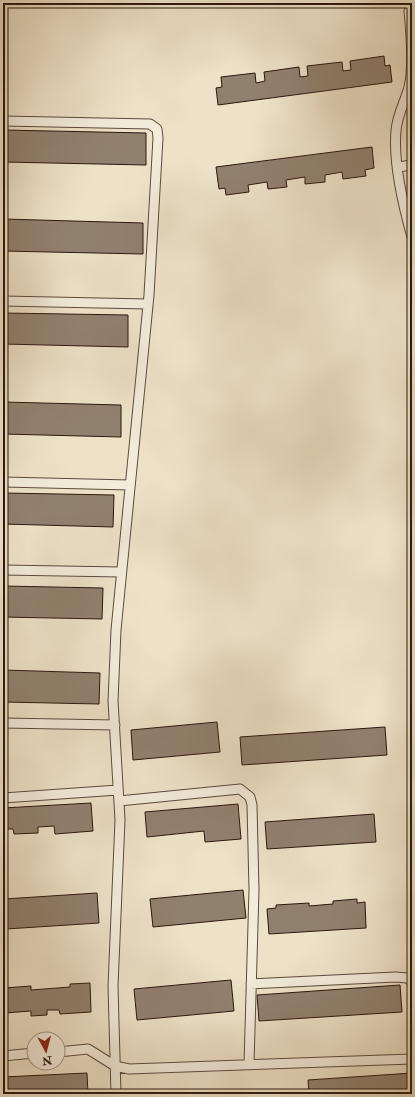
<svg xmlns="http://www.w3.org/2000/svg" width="415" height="1097" font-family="'IM FELL Double Pica',serif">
  <rect width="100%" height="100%" fill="#ede2c8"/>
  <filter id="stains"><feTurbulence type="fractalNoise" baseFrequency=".005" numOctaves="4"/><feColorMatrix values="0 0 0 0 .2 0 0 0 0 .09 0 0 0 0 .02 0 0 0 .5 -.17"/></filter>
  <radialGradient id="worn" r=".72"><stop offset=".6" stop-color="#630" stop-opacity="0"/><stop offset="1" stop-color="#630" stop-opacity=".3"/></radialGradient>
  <path fill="#90816e" stroke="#2c170d" d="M384,56L385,66L390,65L392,82L218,105L216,88L222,87L221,77L255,73L256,83L265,81L264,72L299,67L300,77L308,76L307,66L342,62L343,71L351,70L350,61Z
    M3,130L146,133V165L3,162Z
    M372,147L374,168L365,170L366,176L343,179L342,172L325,175V182L305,184V177L286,180L287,187L268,189L267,182L248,185L249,192L226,195L225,188L219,189L216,167Z
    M3,219L143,223V254L3,251Z
    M3,313L128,315V347L3,344Z
    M3,402L121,405V437L3,434Z
    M3,493L114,495L113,527L3,524Z
    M3,586L103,588L102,619L3,617Z
    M3,670L100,673L99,704L3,702Z
    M217,722L220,752L133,760L131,730Z
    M385,727L387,755L242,765L240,737Z
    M91,803L93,831L55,834L54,826L38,827V833L14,834L13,829H3V808Z
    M238,804L241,839L205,842L204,831L147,837L145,812Z
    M374,814L376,842L267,849L265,822Z
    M243,890L246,918L153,927L150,899Z
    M97,893L99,923L6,929L4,899Z
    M357,899V903L365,902L366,928L269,934L267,909L276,908V905L309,903V906L333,904V901Z
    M231,980L234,1011L137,1020L134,989Z
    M90,983L91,1012L60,1014L59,1010H47V1015L31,1016V1011L5,1013L4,988L31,986V990L70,987V984Z
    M400,985L402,1012L259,1021L257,995Z
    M87,1073L88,1094H3V1077Z
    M412,1073V1094H309L308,1080Z"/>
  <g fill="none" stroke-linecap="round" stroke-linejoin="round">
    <defs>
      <path id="service" d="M412,9L409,11C411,32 414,67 409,87C405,102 397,115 396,131C393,164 403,205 412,237
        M3,121L150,124L157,129L158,138L149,295L116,630L113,701L120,820L113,986L116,1094
        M398,167L412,165
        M3,301L148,304
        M3,482L130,485
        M3,570L121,572
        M3,723L115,725
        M3,798L118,790
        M119,801L240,789L250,797L252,805L254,890L249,1064
        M251,984L396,977L407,978L412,982
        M58,1052L88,1049L115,1066L129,1069L412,1059
        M3,1056L34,1053"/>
    </defs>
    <use href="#service" stroke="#5c4a3c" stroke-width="11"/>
    <use href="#service" stroke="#f3ecdb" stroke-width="9"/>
  </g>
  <rect width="415" height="1097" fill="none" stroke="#ede2c8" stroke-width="16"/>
  <rect x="4" y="4" width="407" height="1089" fill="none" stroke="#2c170d" stroke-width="2"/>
  <rect x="8" y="8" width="399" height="1081" fill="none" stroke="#2c170d"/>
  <g transform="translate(46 1051) rotate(173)"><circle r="19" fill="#f3ecdb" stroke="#a39789"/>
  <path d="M0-3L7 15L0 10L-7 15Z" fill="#8f2418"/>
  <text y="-6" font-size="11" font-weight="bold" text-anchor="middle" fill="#2c170d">N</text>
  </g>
  <rect width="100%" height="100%" filter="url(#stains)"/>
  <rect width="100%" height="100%" fill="url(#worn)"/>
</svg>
